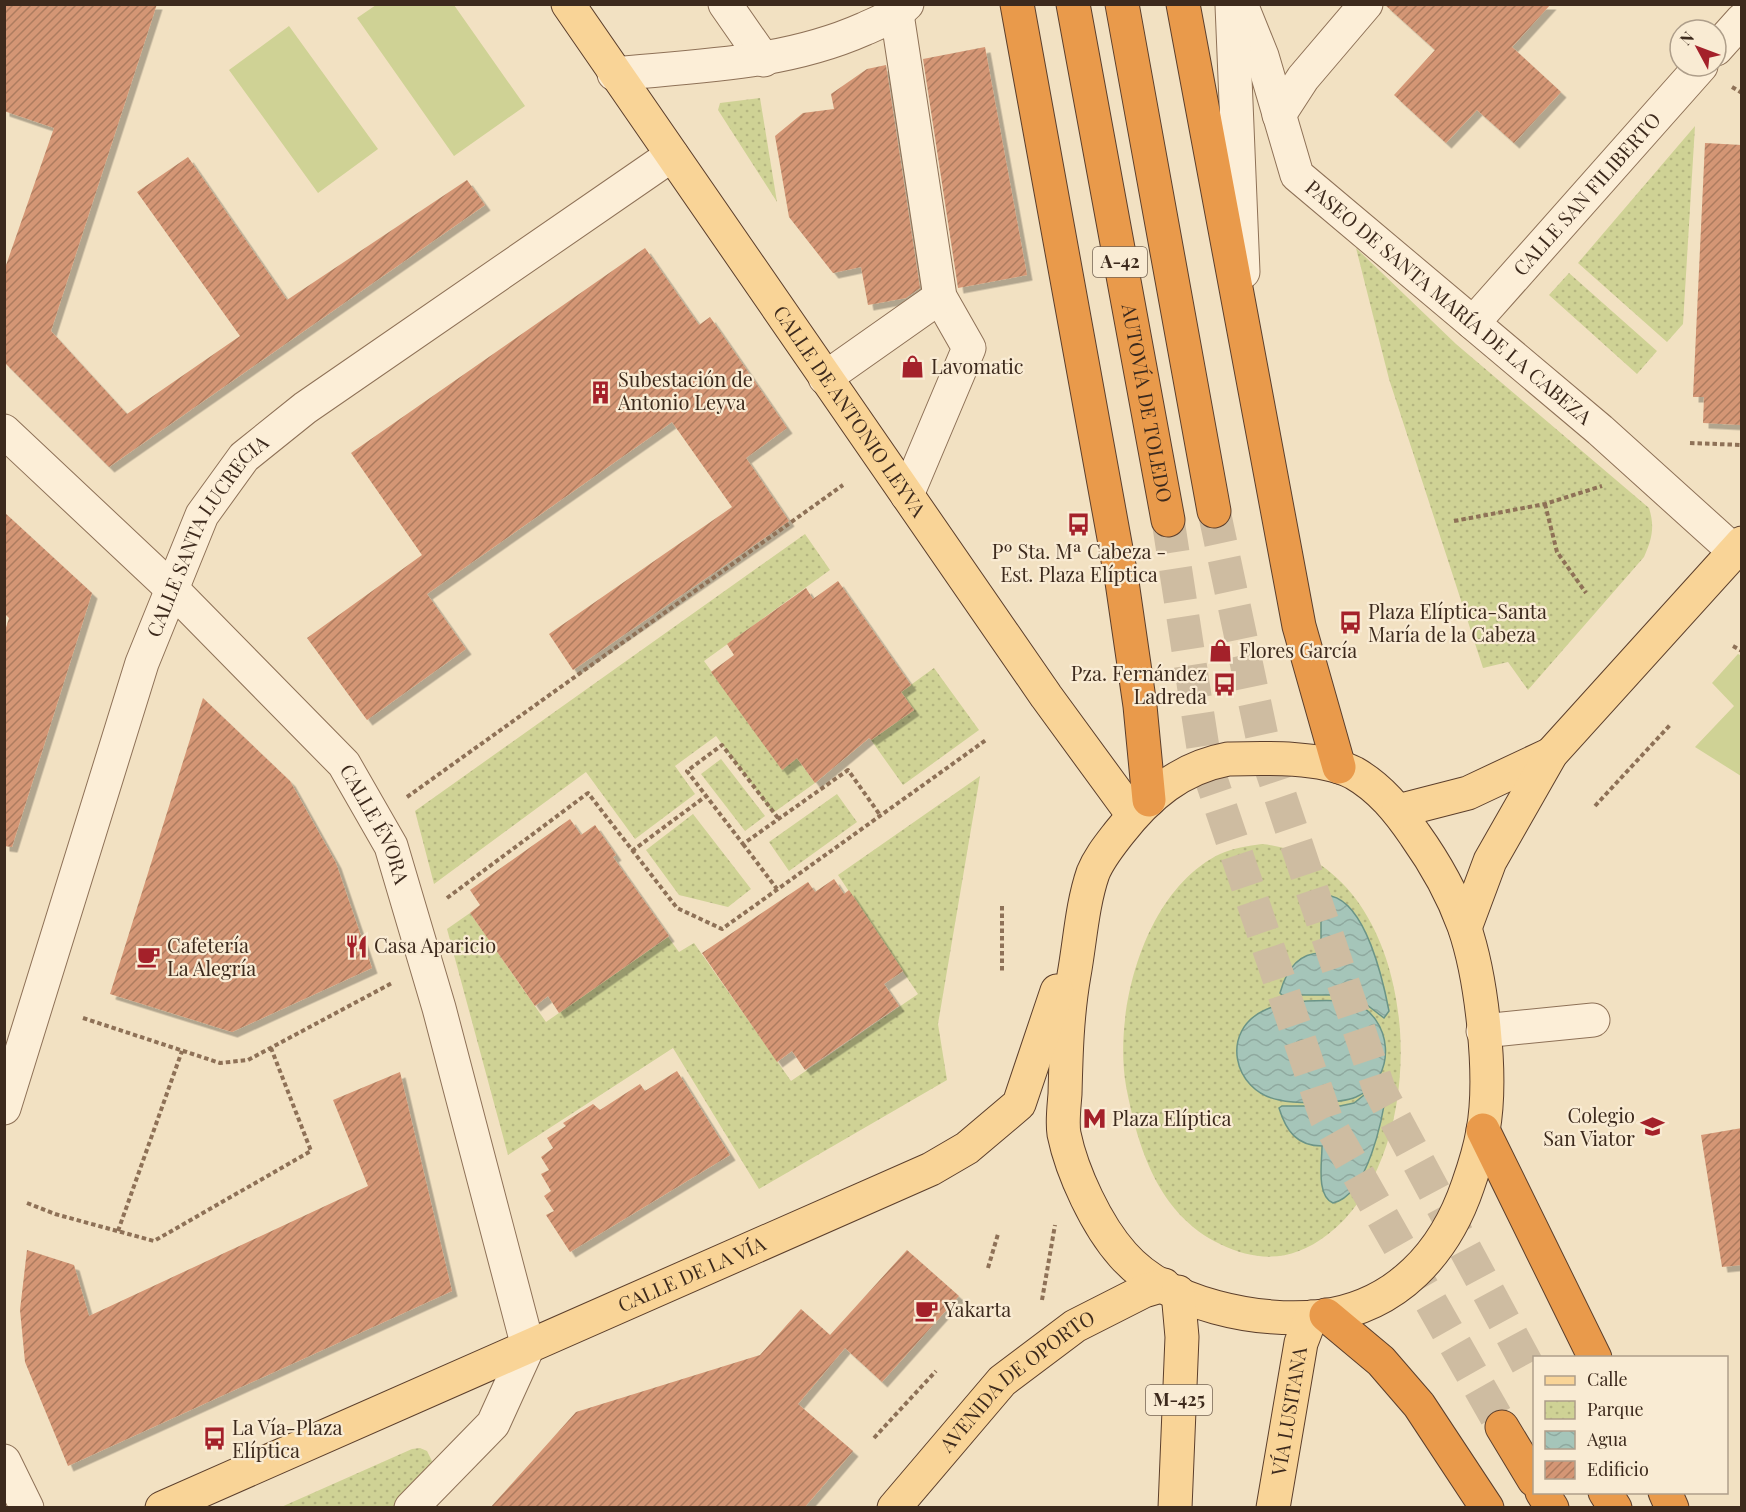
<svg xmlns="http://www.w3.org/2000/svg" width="1746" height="1512" font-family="'Playfair Display',serif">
  <defs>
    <pattern id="park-dots" width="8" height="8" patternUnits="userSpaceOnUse" patternTransform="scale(1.5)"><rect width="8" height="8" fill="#cfd295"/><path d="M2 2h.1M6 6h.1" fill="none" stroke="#b3b480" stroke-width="1.8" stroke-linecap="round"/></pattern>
    <pattern id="water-waves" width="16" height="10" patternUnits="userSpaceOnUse" patternTransform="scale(1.5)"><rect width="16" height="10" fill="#a5c5b9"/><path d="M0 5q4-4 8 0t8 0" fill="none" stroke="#8fa99f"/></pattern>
    <pattern id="building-hatch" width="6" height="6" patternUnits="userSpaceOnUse" patternTransform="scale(1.5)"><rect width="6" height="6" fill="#d49675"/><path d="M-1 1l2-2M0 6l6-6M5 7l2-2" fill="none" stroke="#ad7b5f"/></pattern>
    <filter id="shadow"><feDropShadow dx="5.5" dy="5.5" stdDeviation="0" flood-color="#0004"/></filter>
  </defs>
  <rect width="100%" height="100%" fill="#f2e1c2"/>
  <path fill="#cfd295" d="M376,5H454L525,106L454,156L357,18Z
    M289,26L378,149L318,193L229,70Z
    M1738,654L1742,656L1741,776L1695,747L1734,706L1712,683Z"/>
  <path fill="url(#park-dots)" d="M760,98L777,202L718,110L720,103Z
    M1695,126L1683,324L1667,342L1578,263Z
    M1356,248L1456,344L1649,508C1655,527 1652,539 1644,557L1528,690L1508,662L1483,668L1389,379Z
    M1569,273L1657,351L1637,374L1549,295Z
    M805,534L830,570L704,661L782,769L797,758L815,783L773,813L716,736L675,766L695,794L635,839L586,772L434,884L415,811Z
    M934,668L979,730L903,785L871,740L914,710L901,692Z
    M721,759L765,816L745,831L701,774Z
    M980,776L938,1024L947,1080L759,1189L673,1048L508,1155L447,929L470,913L546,1022L668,937L679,952L694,943L791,1081L918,994L838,875Z
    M837,794L857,822L789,871L769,842Z
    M693,814L751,889L728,907L679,895L646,850Z
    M1262,844C1424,861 1442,1149 1327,1235C1293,1261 1259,1263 1220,1244C1158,1214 1138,1148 1126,1086C1113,1010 1145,890 1220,854C1233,848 1248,846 1262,844Z
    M420,1448L427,1451L434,1465L431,1472L394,1507L279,1508L412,1449Z"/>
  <path fill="url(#water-waves)" stroke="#6b9487" stroke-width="1.5" d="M1331,896C1366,904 1383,980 1389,1011L1384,1018L1354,995H1282L1280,993C1286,971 1297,953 1321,953V906Z
    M1351,1001C1393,1016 1399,1078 1356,1097C1339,1104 1297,1104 1279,1100C1232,1091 1220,1030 1265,1010C1288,999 1325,1000 1351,1001Z
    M1383,1080L1387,1086C1383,1118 1368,1195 1333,1203C1316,1196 1322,1162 1322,1146C1297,1146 1286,1131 1279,1108L1282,1106H1340L1354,1103Z"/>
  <path fill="url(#building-hatch)" filter="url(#shadow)" d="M4,4H157L51,331L127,414L240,336L137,192L188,157L287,300L467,180L485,205L109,467L4,362V271L54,128L4,111Z
    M1384,4H1551L1512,47L1561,92L1514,143L1477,110L1446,143L1394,95L1435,50Z
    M985,47L1027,275L958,288L923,59Z
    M886,65L920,288L906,298L868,305L861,267L833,273L789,217L775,136L803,113L834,109L831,94L867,69Z
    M1705,143L1742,145V425L1703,423L1704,397H1693Z
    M645,248L699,325L710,317L787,428L746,458L789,521L573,670L549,634L732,507L672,422L427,594L466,649L367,720L307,638L422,555L351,453Z
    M4,512L92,593L12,847L4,846V634L9,618L4,613Z
    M838,581L911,685L901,692L914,710L871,740L869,738L815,783L797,758L782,770L711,672L734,655L727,644L806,588L813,599Z
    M203,698L290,781L336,863L372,968L232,1032L110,994Z
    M570,819L581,835L595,825L616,855L613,857L669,936L559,1013L548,996L535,1006L470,913L480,905L470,890Z
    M834,879L844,894L849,890L903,971L884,984L899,1006L805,1070L792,1051L777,1062L702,953L808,882L815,892Z
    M677,1071L730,1155L570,1252L546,1215L554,1211L544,1196L551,1191L541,1174L549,1170L541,1157L553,1148L547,1138L566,1126L563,1123L593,1104L600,1110L640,1084L645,1091Z
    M400,1072L452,1291L68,1466L25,1362L20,1310L27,1250L74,1265L89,1316L368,1186L333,1100Z
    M1742,1128V1265L1722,1267L1701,1135Z
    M907,1250L959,1296L882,1382L845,1348L798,1404L853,1451L804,1508H490L576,1412L760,1355L801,1309L830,1335Z"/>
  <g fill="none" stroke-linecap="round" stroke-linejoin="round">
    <path stroke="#cebca1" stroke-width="33" stroke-dasharray="33 16" stroke-linecap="butt" d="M1214,511L1265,751L1379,1089L1534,1377
      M1168,520L1205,761L1326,1118L1502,1427"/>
    <defs>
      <g id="minor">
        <path d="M725,4L764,60"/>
        <path id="s1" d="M1241,4L1262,56L1297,175L1600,430L1734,551"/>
        <path d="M1232,5L1243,272"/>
        <path d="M897,14L940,297L969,348L907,495"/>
        <path d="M1716,49L1742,20"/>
        <path d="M614,74C698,66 785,64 864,29C880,22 895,16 907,4"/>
        <path d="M1279,115L1303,78L1366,4"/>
        <path id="s2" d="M1473,323L1701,66"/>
        <path d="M825,378L940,297"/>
        <path id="s3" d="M4,431L171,588L344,764L391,846L439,1008L528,1347L493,1424L411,1508"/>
        <path d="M1483,1031L1593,1020"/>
        <path id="s4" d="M4,1108L142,663L202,515L244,457L305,408L672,155"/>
        <path d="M4,1461L27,1508"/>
      </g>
      <g id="major">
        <path id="s5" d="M568,4L1046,696L1133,815"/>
        <path d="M1228,759C1264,758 1321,756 1354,773C1380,788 1398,810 1415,835C1435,863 1452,893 1464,926C1482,978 1493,1077 1483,1131C1480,1149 1474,1168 1468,1185C1445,1253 1397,1306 1323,1316C1260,1324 1167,1305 1123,1255C1097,1226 1072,1173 1064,1134C1062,1122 1064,1107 1065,1094C1066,1054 1067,1015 1074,975C1080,942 1082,905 1093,873C1099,858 1109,846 1119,833C1148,796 1180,768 1228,759Z"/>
        <path d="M1398,811L1468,793L1551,754"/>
        <path d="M1465,928L1490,861L1551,754L1742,543"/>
        <path id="s6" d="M162,1508L931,1169L967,1148L1019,1104L1057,991"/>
        <path id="s7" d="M894,1508L1002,1381L1075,1326L1144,1291L1164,1285"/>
        <path d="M1175,1508L1182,1337L1178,1292"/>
        <path id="s8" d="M1273,1508L1301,1343L1311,1317"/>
      </g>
      <g id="highway">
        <path d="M1017,4L1122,582L1140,706L1149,800"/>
        <path id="s9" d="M1073,4L1168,520"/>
        <path d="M1122,4L1214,511"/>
        <path d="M1183,4L1299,626L1339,767"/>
        <path d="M1483,1130L1595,1358"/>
        <path d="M1326,1315L1381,1361L1419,1405L1487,1508"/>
        <path d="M1502,1427L1534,1480"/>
        <path d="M1542,1492L1552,1508"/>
        <path d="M1605,1492L1615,1508"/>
        <path d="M1665,1492L1672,1508"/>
      </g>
    </defs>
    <use href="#minor" stroke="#8e7157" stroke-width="35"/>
    <use href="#major" stroke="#5c3f2c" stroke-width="35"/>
    <use href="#highway" stroke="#5c3f2c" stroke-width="35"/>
    <path stroke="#8e7157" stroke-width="4" stroke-dasharray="4.5 3" stroke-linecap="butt" d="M1732,87L1742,93
      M1690,443L1742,445
      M1545,504L1557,552L1586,593
      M1454,521L1545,504L1602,486
      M1733,646L1742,651
      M407,797L843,485
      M1595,806L1671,724
      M778,818L722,745L687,771L743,844L848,770L880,815
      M743,844L777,889
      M632,851L706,796
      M447,898L588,793L677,908L722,929L986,740
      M1002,906V972
      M83,1018L220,1063L248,1060L392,983
      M27,1203L55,1214L154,1241L311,1151L271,1048
      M118,1231L182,1051
      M988,1268L998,1234
      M1042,1300L1055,1225
      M874,1438L936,1371"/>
    <use href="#minor" stroke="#fceed7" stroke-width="33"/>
    <use href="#major" stroke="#f9d497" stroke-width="33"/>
    <use href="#highway" stroke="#e99a4b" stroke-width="33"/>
  </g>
  <defs>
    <symbol id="shop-bare" viewBox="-9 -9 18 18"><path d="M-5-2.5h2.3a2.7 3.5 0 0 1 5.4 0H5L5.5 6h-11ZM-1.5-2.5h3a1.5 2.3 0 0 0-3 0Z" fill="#a4212a" stroke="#f9ebd3" stroke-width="2.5" paint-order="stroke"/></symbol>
    <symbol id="building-bare" viewBox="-9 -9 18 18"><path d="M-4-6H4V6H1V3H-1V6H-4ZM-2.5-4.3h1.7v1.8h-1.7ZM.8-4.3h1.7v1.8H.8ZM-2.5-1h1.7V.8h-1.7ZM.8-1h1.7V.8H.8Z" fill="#a4212a" stroke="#f9ebd3" stroke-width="2.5" paint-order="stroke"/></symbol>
    <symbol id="bus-bare" viewBox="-9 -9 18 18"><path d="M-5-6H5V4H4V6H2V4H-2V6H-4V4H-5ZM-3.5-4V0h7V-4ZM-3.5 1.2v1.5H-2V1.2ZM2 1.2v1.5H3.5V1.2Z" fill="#a4212a" stroke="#f9ebd3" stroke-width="2.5" paint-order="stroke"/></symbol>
    <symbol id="restaurant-bare" viewBox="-9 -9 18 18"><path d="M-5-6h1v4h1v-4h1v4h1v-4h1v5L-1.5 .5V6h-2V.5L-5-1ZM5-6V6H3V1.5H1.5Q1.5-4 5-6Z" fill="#a4212a" stroke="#f9ebd3" stroke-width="2.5" paint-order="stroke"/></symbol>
    <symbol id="cafe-bare" viewBox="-9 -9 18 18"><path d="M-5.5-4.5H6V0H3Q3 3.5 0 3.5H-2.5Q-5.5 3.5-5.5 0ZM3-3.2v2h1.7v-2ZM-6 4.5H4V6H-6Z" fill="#a4212a" stroke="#f9ebd3" stroke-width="2.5" paint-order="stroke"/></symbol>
    <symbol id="metro-bare" viewBox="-9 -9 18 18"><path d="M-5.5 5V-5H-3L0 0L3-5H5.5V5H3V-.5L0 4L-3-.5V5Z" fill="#a4212a" stroke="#f9ebd3" stroke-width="2.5" paint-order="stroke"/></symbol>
    <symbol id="school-bare" viewBox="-9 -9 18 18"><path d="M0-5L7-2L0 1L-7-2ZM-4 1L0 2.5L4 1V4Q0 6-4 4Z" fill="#a4212a" stroke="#f9ebd3" stroke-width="2.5" paint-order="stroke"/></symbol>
  </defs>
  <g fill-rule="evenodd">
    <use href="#shop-bare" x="896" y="350" width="33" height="33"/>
    <use href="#building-bare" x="584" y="376" width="33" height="33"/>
    <use href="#bus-bare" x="1062" y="508" width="33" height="33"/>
    <use href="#bus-bare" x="1334" y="606" width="33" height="33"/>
    <use href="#shop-bare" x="1204" y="634" width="33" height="33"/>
    <use href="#bus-bare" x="1208" y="668" width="33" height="33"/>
    <use href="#restaurant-bare" x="340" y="930" width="33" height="33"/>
    <use href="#cafe-bare" x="132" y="940" width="33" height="33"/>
    <use href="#metro-bare" x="1078" y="1102" width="33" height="33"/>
    <use href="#school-bare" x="1636" y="1110" width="33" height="33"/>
    <use href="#cafe-bare" x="910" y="1294" width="33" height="33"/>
    <use href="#bus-bare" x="198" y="1422" width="33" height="33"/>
  </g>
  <g text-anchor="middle" stroke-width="4.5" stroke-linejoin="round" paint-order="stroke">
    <g fill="#f9ebd3" stroke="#756454" stroke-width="1.5">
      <rect x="1093" y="247" width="54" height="30" rx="4.5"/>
      <rect x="1146" y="1385" width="66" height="30" rx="4.5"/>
    </g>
    <g font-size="18" font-weight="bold" fill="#3d2a1d">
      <text x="1120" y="268">A-42</text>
      <text x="1179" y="1406">M-425</text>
    </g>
    <g font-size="20" fill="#3d2a1d" stroke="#f9ebd3">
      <text dy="7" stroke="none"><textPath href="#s2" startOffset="172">CALLE SAN FILIBERTO</textPath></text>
      <text dy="7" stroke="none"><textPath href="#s1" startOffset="378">PASEO DE SANTA MARÍA DE LA CABEZA</textPath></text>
      <text dy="7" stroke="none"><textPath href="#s9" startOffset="406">AUTOVÍA DE TOLEDO</textPath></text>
      <text dy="7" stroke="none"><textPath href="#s5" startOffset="495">CALLE DE ANTONIO LEYVA</textPath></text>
      <text dy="7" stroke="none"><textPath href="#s4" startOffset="610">CALLE SANTA LUCRECIA</textPath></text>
      <text dy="7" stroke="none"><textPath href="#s3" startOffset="544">CALLE ÉVORA</textPath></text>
      <text dy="7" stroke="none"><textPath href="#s6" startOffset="579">CALLE DE LA VÍA</textPath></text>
      <text dy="7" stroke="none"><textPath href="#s7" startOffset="178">AVENIDA DE OPORTO</textPath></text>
      <text dy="7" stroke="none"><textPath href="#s8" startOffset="98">VÍA LUSITANA</textPath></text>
    </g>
    <g font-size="20" fill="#3d2a1d" stroke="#f9ebd3" text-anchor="start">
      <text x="931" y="374">Lavomatic</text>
      <text x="618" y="387">Subestación de<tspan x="618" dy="23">Antonio Leyva</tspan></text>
      <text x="1079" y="559" text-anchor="middle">Pº Sta. Mª Cabeza -<tspan x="1079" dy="23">Est. Plaza Elíptica</tspan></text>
      <text x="1368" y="619">Plaza Elíptica-Santa<tspan x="1368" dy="23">María de la Cabeza</tspan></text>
      <text x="1239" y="658">Flores García</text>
      <text x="1207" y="681" text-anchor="end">Pza. Fernández<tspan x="1207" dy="23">Ladreda</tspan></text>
      <text x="167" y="953">Cafetería<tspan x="167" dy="23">La Alegría</tspan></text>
      <text x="374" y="953">Casa Aparicio</text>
      <text x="1635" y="1123" text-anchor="end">Colegio<tspan x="1635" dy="23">San Viator</tspan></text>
      <text x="1112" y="1126">Plaza Elíptica</text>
      <text x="944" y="1317">Yakarta</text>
      <text x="232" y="1435">La Vía-Plaza<tspan x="232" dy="23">Elíptica</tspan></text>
    </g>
  </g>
  <rect width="1746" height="1512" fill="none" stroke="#3d2a1d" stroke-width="12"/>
  <rect x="1533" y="1356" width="195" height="138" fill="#f9ebd3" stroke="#ae9e8a" stroke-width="1.5"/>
  <rect x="1545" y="1376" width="30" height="9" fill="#f9d497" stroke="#ae9e8a" stroke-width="1.5"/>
  <text x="1587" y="1386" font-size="18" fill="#3d2a1d">Calle</text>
  <rect x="1545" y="1401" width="30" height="18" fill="url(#park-dots)" stroke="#ae9e8a" stroke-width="1.5"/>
  <text x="1587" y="1416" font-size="18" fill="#3d2a1d">Parque</text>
  <rect x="1545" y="1431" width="30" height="18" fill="url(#water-waves)" stroke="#ae9e8a" stroke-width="1.5"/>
  <text x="1587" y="1446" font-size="18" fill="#3d2a1d">Agua</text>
  <rect x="1545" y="1461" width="30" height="18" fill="url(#building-hatch)" stroke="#ae9e8a" stroke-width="1.5"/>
  <text x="1587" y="1476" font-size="18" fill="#3d2a1d">Edificio</text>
  <g transform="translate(1698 48) rotate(311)"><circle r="28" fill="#f9ebd3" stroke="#ae9e8a" stroke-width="1.5"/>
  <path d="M0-4.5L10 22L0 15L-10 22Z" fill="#a4212a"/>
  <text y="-9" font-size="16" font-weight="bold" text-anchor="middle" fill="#3d2a1d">N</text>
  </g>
</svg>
